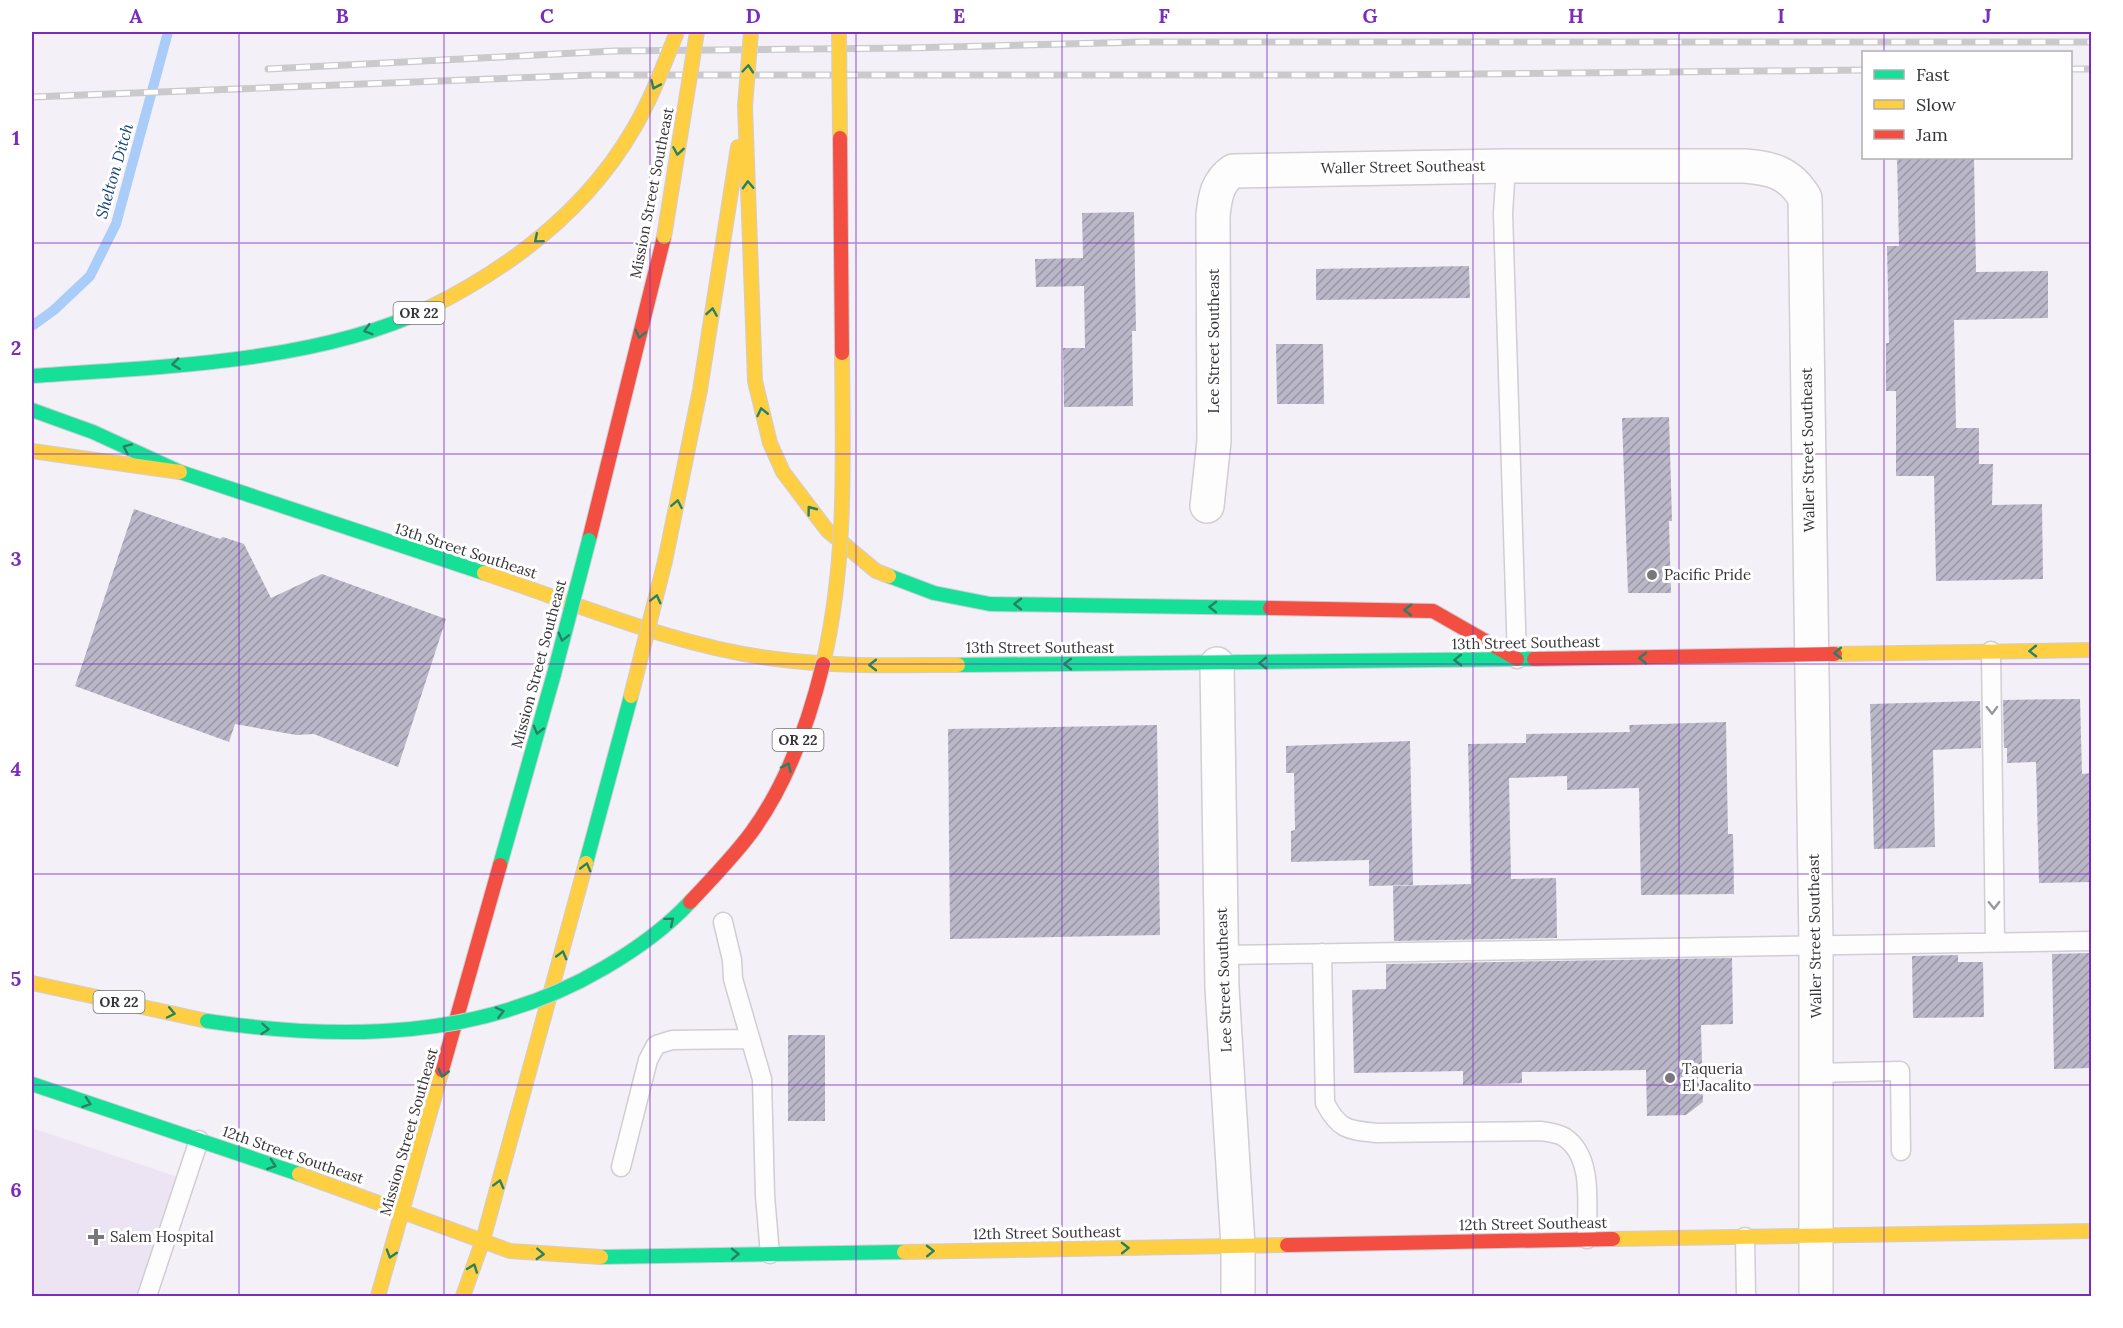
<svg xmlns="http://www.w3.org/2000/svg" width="2123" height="1328" font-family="Lora,serif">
  <defs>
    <pattern id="building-hatch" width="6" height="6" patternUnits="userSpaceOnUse" patternTransform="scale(1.5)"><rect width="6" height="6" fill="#bab8c8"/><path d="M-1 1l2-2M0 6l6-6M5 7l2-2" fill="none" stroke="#9896a3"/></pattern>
  </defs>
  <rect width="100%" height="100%" fill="#f4f0f7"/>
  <path fill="#ece4f2" d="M32,1128L181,1178L141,1296H32Z"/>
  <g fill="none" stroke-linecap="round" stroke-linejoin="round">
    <path stroke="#aaccf8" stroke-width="10" d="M32,326L54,310L90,276L116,224L168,32"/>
  </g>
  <path fill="url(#building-hatch)" d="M1897,158H1974L1976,272L2048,271V318L1954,320L1956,428H1979V464H1993L1992,505L2042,504L2043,579L1936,581L1934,476H1896V391H1886V343H1889L1887,246H1899Z
    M1134,212L1136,331H1132L1133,406L1064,407L1063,348H1085L1084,286L1036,287L1035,259L1083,258L1082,213Z
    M1469,266L1470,298L1316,300V269Z
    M1276,344H1323L1324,404H1277Z
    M1669,417L1672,521H1669L1671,593H1628L1622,418Z
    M134,509L220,539L223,537L244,544L271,598L322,574L446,619L398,767L314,734L296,735L235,724L229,742L75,686Z
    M2080,699L2082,774L2091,773V882L2039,883L2036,762L2007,763V748H2004L2003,700Z
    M1980,701L1981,748L1933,750L1935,847L1874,849L1870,704Z
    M1726,722L1728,834H1733L1734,894L1641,895L1639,788L1567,790V776L1509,778L1511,879L1556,878L1557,938L1394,941L1393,886L1471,884L1468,744L1526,743V734L1630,732L1629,725Z
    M1157,725L1160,935L950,939L948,729Z
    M1410,741L1413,885L1369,886V860L1291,862V831L1295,830L1294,773H1286V746Z
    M2091,953V1068L2054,1069L2052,954Z
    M1958,955V962H1983L1984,1017L1913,1018L1912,956Z
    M1732,958L1733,1024L1701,1025L1703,1102L1686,1115L1647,1116L1646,1070L1522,1072V1083L1463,1085V1071L1354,1073L1352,990L1386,989V964Z
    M788,1035H825V1121H788Z"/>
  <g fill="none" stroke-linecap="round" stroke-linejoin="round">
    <defs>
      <path id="lane" d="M1506,166L1503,213L1517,659
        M1991,651L1995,942
        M723,922L732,960L733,979L762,1079L765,1196L770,1254
        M1322,953L1325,1103C1339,1130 1348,1130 1377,1133L1541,1131C1548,1132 1558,1133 1564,1137C1595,1157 1586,1208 1587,1239
        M1222,955L2092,941
        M1815,1073L1900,1071L1901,1151
        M621,1167L648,1060L656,1045L672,1040L750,1039
        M1745,1237L1746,1296
        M147,1296L199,1140"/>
      <path id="street" d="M1207,506L1214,441L1213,215C1215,197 1217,182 1233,171L1506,166H1745C1772,168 1790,173 1805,198L1816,945V1296
        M1217,664L1222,988L1238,1246V1296"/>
      <path id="fast" d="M32,410L93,432L180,472L484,573
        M889,576L934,593L990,604L1270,608
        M958,665L1534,659
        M586,863L631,696
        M500,865L554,674
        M32,1084L299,1174
        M601,1257L904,1252"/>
      <path id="slow" d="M745,106L755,381L770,443L783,472L827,530L876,571L889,576
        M32,451L180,472
        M665,561L700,390L738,147
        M484,573C578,604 677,647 776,659C836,667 897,665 958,665
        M1835,654L2092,650
        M32,983L207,1021
        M299,1174L510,1251L601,1257
        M1613,1239L2092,1231
        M904,1252L1287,1245
        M378,1296L442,1070
        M463,1296L483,1240L586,863"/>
      <path id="jam" d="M589,540L664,237
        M1270,608L1433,611L1517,659
        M1534,659L1835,654
        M442,1070L500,865
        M1287,1245L1613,1239"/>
    </defs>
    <use href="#lane" stroke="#d1cdd3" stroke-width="21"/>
    <use href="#street" stroke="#d1cdd3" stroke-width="36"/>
    <use href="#fast" stroke="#d1cdd3" stroke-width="16"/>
    <use href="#slow" stroke="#d1cdd3" stroke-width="16"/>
    <use href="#jam" stroke="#d1cdd3" stroke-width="16"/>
    <use href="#lane" stroke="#fdfdfe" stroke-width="18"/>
    <use href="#street" stroke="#fdfdfe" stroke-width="33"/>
    <use href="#fast" stroke="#16e098" stroke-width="14"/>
    <use href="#slow" stroke="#ffcf43" stroke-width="14"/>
    <use href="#jam" stroke="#f24e42" stroke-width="14"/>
    <defs>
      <path id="rail" d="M268,69L614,51L907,48L1141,42H2092
        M2070,69H2092
        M32,97L593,75H1380L1864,70"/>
    </defs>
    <use href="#rail" stroke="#cacacc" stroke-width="7"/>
    <use href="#rail" stroke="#fff" stroke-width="4.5" stroke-dasharray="14" stroke-linecap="butt"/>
    <defs>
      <path id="fast-bridge" d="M32,376C154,367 316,363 427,309
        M554,674L589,540
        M207,1021C343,1041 482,1040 604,968C635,950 665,929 690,902"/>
      <path id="slow-bridge" d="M839,32L840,138
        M745,106L751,32
        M664,237L697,32
        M427,309C510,268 587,210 634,128C652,98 664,64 677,32
        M823,664C847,562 843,457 842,353
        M631,696L665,561"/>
      <path id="jam-bridge" d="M840,138L842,353
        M690,902C711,880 733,857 751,833C787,784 809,722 823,664"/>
    </defs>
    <use href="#fast-bridge" stroke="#d1cdd3" stroke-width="16" stroke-linecap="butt"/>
    <use href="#slow-bridge" stroke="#d1cdd3" stroke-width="16" stroke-linecap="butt"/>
    <use href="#jam-bridge" stroke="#d1cdd3" stroke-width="16" stroke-linecap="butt"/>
    <use href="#fast-bridge" stroke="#16e098" stroke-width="14"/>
    <use href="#slow-bridge" stroke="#ffcf43" stroke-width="14"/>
    <use href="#jam-bridge" stroke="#f24e42" stroke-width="14"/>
  </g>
  <defs><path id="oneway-chevron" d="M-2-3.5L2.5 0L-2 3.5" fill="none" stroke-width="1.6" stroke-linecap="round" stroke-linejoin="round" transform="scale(1.5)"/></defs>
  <g stroke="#288164">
    <use href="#oneway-chevron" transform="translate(748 69) rotate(-85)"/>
    <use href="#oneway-chevron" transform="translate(655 85) rotate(114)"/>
    <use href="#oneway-chevron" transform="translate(678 151) rotate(99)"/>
    <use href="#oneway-chevron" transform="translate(748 185) rotate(-92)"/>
    <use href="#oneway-chevron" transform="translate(538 239) rotate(140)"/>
    <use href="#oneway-chevron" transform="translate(712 312) rotate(-81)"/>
    <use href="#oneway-chevron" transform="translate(368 330) rotate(164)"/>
    <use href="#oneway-chevron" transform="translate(640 334) rotate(104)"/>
    <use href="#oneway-chevron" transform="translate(176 364) rotate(173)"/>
    <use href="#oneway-chevron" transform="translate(762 412) rotate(-103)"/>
    <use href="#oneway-chevron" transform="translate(127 448) rotate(-156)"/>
    <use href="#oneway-chevron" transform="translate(677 504) rotate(-79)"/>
    <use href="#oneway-chevron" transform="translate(811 510) rotate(-127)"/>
    <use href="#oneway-chevron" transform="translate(656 599) rotate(-76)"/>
    <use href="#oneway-chevron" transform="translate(1018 604) rotate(-180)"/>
    <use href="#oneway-chevron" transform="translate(1213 607) rotate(-179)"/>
    <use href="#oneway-chevron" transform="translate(1408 610) rotate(-179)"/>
    <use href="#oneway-chevron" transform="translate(563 637) rotate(104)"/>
    <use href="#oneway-chevron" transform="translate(2033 651) rotate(179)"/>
    <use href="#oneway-chevron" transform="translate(1838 653) rotate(179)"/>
    <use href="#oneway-chevron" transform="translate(1643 658) rotate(180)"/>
    <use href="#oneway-chevron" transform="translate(1458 660) rotate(179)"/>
    <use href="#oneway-chevron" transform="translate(1263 663) rotate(179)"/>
    <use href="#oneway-chevron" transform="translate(1068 664) rotate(180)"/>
    <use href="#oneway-chevron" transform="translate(873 665) rotate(180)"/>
    <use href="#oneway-chevron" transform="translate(538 730) rotate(105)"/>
    <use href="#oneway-chevron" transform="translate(787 767) rotate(-65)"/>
    <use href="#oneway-chevron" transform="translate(586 867) rotate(-75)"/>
    <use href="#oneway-chevron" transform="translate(670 921) rotate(-40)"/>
    <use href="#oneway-chevron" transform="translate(562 955) rotate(-75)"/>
    <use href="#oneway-chevron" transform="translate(500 1012) rotate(-14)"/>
    <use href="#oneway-chevron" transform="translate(171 1013) rotate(12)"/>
    <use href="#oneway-chevron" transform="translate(265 1029) rotate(5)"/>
    <use href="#oneway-chevron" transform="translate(443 1073) rotate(106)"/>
    <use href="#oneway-chevron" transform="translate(87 1103) rotate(19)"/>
    <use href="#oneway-chevron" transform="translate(272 1165) rotate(19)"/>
    <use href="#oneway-chevron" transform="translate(499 1184) rotate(-75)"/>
    <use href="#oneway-chevron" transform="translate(1125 1248) rotate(-1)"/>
    <use href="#oneway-chevron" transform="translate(930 1251) rotate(-1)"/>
    <use href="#oneway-chevron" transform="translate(391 1254) rotate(107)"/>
    <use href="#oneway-chevron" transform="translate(540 1254) rotate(3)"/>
    <use href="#oneway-chevron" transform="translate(735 1254) rotate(-1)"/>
    <use href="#oneway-chevron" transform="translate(473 1268) rotate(-70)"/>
  </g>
  <g stroke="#9a989c">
    <use href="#oneway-chevron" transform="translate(1992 710) rotate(89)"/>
    <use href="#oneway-chevron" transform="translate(1994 905) rotate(89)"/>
  </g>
  <path fill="none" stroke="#7b2cbf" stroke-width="1.5" stroke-opacity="0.55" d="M239,32V1296M444,32V1296M650,32V1296M856,32V1296M1062,32V1296M1267,32V1296M1473,32V1296M1679,32V1296M1884,32V52M1884,158V1296M32,243H2092M32,454H2092M32,664H2092M32,874H2092M32,1085H2092"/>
  <g fill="#79767c" stroke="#fff" stroke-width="2">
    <circle cx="1652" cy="575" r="6"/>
    <circle cx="1670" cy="1078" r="6"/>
    <path d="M93 1228h6v6h6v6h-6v6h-6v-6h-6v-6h6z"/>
  </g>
  <g text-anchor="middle" stroke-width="6" stroke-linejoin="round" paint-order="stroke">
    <g fill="#fff" stroke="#737174" stroke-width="1.5">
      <rect x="393.5" y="302" width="51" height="22" rx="4.5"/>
      <rect x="772.5" y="729" width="51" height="22" rx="4.5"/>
      <rect x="93.5" y="991" width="51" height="22" rx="4.5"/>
    </g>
    <g font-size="14" font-weight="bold" fill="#373439">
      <text x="419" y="318">OR 22</text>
      <text x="798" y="745">OR 22</text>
      <text x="119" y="1007">OR 22</text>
    </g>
    <g font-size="15" fill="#373439" stroke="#fff">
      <text transform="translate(1403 167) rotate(-1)" y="5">Waller Street Southeast</text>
      <text transform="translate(652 193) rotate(-79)" y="5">Mission Street Southeast</text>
      <text transform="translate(1214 341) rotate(-90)" y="5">Lee Street Southeast</text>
      <text transform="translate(1808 450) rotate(-91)" y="5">Waller Street Southeast</text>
      <text transform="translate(466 551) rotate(18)" y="5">13th Street Southeast</text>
      <text transform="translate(1526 643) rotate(-1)" y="5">13th Street Southeast</text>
      <text x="1040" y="653">13th Street Southeast</text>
      <text transform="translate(539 664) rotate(-75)" y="5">Mission Street Southeast</text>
      <text transform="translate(1815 936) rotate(-91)" y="5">Waller Street Southeast</text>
      <text transform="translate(1224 980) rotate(-92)" y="5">Lee Street Southeast</text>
      <text transform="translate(409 1132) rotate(-74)" y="5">Mission Street Southeast</text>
      <text transform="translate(293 1155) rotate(19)" y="5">12th Street Southeast</text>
      <text transform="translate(1533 1224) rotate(-1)" y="5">12th Street Southeast</text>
      <text transform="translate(1047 1233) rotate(-1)" y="5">12th Street Southeast</text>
    </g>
    <g font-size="15" fill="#373439" stroke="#fff" text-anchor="start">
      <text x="1664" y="580">Pacific Pride</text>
      <text x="1682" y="1074">Taqueria<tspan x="1682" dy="17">El Jacalito</tspan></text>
      <text x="110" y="1242">Salem Hospital</text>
    </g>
    <g font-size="16" font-style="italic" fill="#114278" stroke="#fff">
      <text transform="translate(114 171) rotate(-74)" y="6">Shelton Ditch</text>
    </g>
  </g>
  <rect width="2123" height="1328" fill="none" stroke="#ffffff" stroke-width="66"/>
  <rect x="1862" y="51" width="210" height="108" fill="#ffffff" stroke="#afaeb0" stroke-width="1.5"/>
  <rect x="1874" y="70" width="30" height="9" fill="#16e098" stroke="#afaeb0" stroke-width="1.5"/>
  <text x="1916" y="81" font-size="18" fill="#373439">Fast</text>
  <rect x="1874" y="100" width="30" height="9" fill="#ffcf43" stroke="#afaeb0" stroke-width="1.5"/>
  <text x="1916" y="111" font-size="18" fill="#373439">Slow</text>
  <rect x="1874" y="130" width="30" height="9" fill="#f24e42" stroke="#afaeb0" stroke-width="1.5"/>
  <text x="1916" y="141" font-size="18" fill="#373439">Jam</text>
  <rect x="33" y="33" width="2057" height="1262" fill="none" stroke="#7b2cbf" stroke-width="2"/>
  <g font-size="20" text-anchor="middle" font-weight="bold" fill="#7b2cbf">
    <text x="136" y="23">A</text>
    <text x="342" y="23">B</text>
    <text x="547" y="23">C</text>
    <text x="753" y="23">D</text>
    <text x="959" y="23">E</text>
    <text x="1164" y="23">F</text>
    <text x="1370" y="23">G</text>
    <text x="1576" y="23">H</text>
    <text x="1781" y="23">I</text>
    <text x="1987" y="23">J</text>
    <text x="16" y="145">1</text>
    <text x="16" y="355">2</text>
    <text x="16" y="566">3</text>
    <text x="16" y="776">4</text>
    <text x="16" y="986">5</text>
    <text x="16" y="1197">6</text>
  </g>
</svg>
